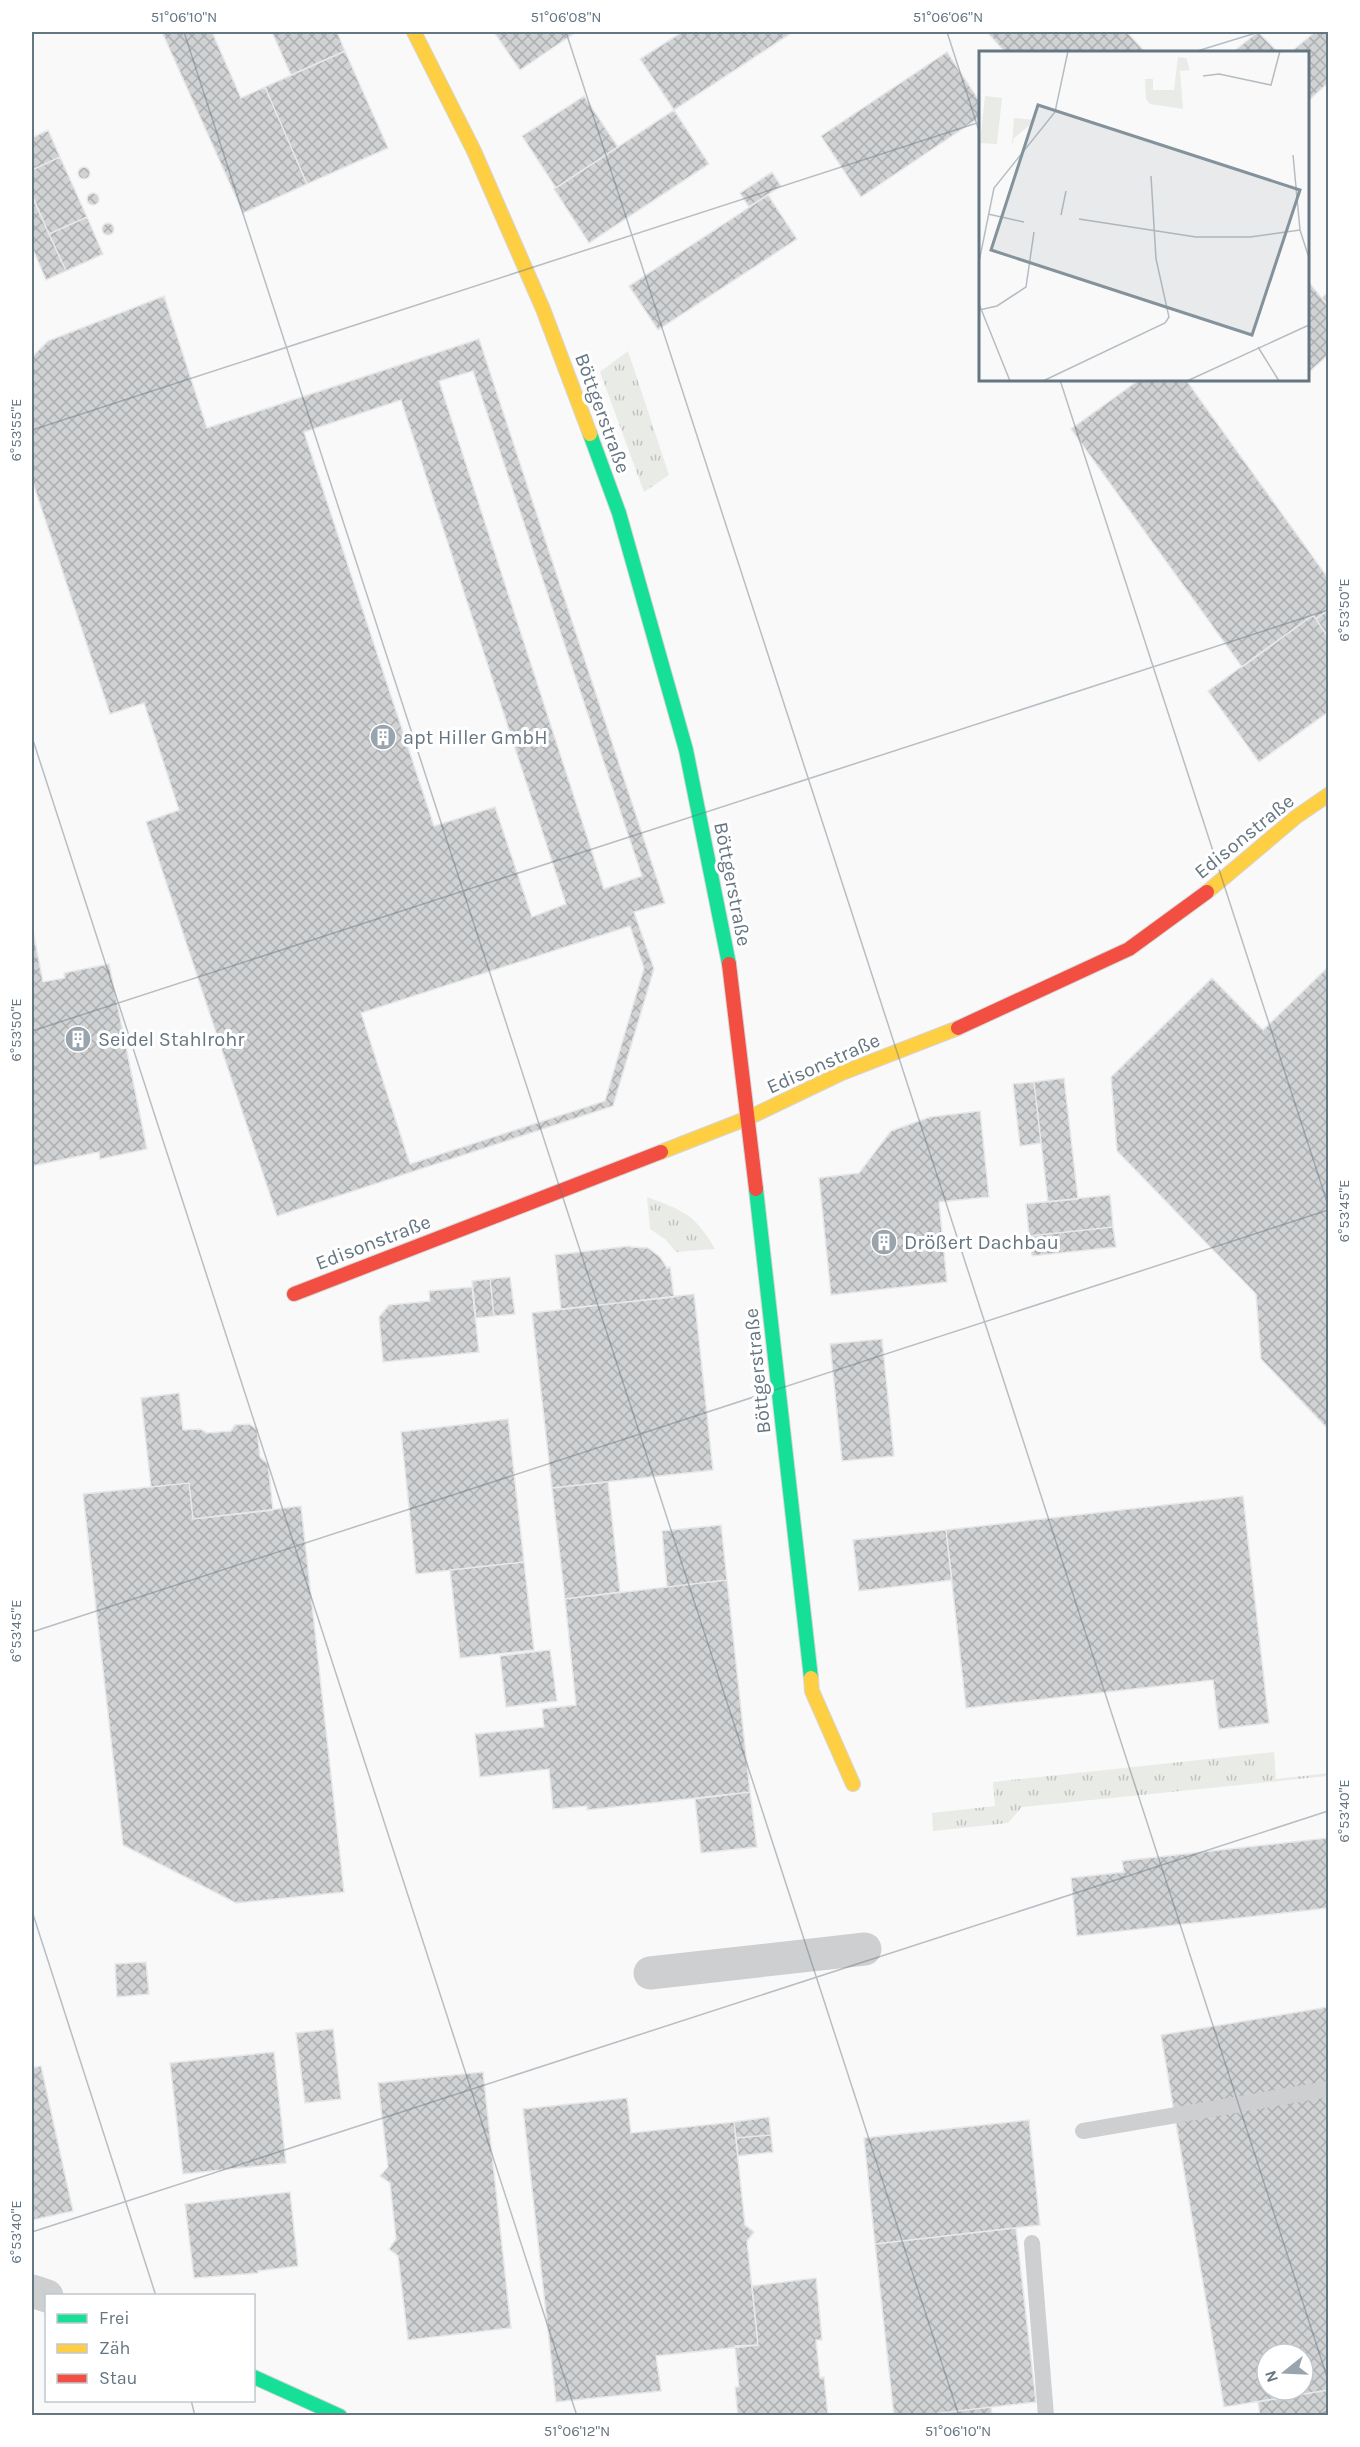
<svg xmlns="http://www.w3.org/2000/svg" width="1360" height="2447" font-family="Karla,sans-serif">
  <defs>
    <pattern id="grass-tufts" width="24" height="20" patternUnits="userSpaceOnUse" patternTransform="scale(1.5)"><rect width="24" height="20" fill="#e8ebe6"/><path d="M3 7l-1-3M5 7V3M7 7l1-3M15 17l-1-3M17 17v-4M19 17l1-3" fill="none" stroke="#c0c3c0"/></pattern>
    <pattern id="building-cross-hatch" width="8" height="8" patternUnits="userSpaceOnUse" patternTransform="scale(1.5)"><rect width="8" height="8" fill="#d0d2d3"/><path d="M0 0l8 8M0 8l8-8" fill="none" stroke="#acafb1"/></pattern>
  </defs>
  <rect width="100%" height="100%" fill="#f9f9f9"/>
  <path fill="url(#grass-tufts)" d="M628,351L669,475L644,492L600,372Z
    M647,1197C684,1211 695,1214 715,1249L676,1252L665,1239L650,1229Z
    M1274,1752L1276,1779L1328,1773V1776L1022,1807L1008,1823L933,1831L932,1813L995,1806L993,1782Z"/>
  <path fill="url(#building-cross-hatch)" stroke="#e8e8e8" stroke-width="1.5" fill-rule="evenodd" d="M162,32H212L241,98L265,87L307,184L243,213Z
    M272,32H337L345,51L291,75Z
    M494,32H576L520,70Z
    M682,32H793L674,110L640,59Z
    M987,32H1127L1145,52H1005Z
    M1258,32L1278,52H1233Z
    M1315,32H1328V83L1308,101V52H1291Z
    M345,51L388,148L307,184L265,87Z
    M947,52L980,102V117L861,197L821,136Z
    M584,96L618,147L556,188L522,136Z
    M674,110L709,164L589,243L554,189Z
    M48,130L60,157L32,170V138Z
    M60,157L87,217L49,234L32,195V170Z
    M78 173a6 6 0 1 1 12 0a6 6 0 1 1-12 0Z
    M772,172L781,186L749,207L740,193Z
    M87 199a6 6 0 1 1 12 0a6 6 0 1 1-12 0Z
    M768,195L797,239L658,330L629,286Z
    M34,201L66,271L46,280L32,247V202Z
    M87,217L103,254L66,271L49,234Z
    M102 229a6 6 0 1 1 12 0a6 6 0 1 1-12 0Z
    M1308,281L1328,306V355L1308,373Z
    M1328,292V306L1322,298Z
    M164,296L207,428L479,339L665,903L634,912L654,969L613,1106L277,1216L146,822L179,810L144,703L110,714L32,480V357L48,341Z
    M473,371L642,876L604,889L439,381Z
    M1139,380H1186L1328,578V610L1316,619L1313,615L1242,667L1071,429Z
    M401,400L566,904L532,917L495,807L434,826L304,432Z
    M1328,610V633L1326,634L1316,619Z
    M1313,615L1328,637V712L1259,762L1208,691Z
    M32,926L43,982L65,978L64,973L109,964L147,1149L100,1159L99,1152L32,1166Z
    M630,926L644,968L605,1101L410,1164L361,1013Z
    M1328,967V1429L1261,1359L1256,1294L1117,1151L1111,1077L1212,978L1263,1030Z
    M1064,1078L1078,1199L1048,1202L1034,1082Z
    M1034,1082L1041,1143L1020,1146L1013,1084Z
    M980,1111L989,1197L939,1202L947,1282L831,1295L819,1178L859,1173L891,1131L930,1117Z
    M1110,1195L1113,1227L1029,1236L1026,1204Z
    M1113,1227L1116,1247L1032,1256L1029,1236Z
    M630,1246L631,1247L648,1248L660,1257L667,1268L670,1267L674,1297L561,1309L555,1255Z
    M510,1277L515,1314L494,1316L490,1279Z
    M490,1279L494,1316L476,1318L472,1281Z
    M472,1287L479,1352L383,1362L379,1317L389,1305L430,1301L429,1291Z
    M694,1294L713,1470L552,1488L532,1313Z
    M882,1339L894,1456L842,1461L830,1344Z
    M179,1393L183,1430L200,1429L207,1433L231,1431L235,1425L249,1424L257,1429L260,1457L268,1464L273,1510L193,1519L189,1483L151,1487L141,1398Z
    M508,1419L524,1562L416,1574L401,1432Z
    M608,1482L620,1592L565,1599L552,1488Z
    M189,1483L193,1519L301,1506L344,1892L236,1903L123,1845L83,1494Z
    M1243,1496L1269,1723L1219,1729L1213,1680L966,1708L946,1530Z
    M721,1525L727,1580L667,1587L662,1531Z
    M946,1530L952,1580L859,1591L853,1540Z
    M524,1562L534,1650L460,1658L450,1570Z
    M727,1580L750,1792L587,1810V1806L553,1809L549,1769L480,1777L475,1734L544,1727L542,1709L576,1705L565,1599Z
    M550,1650L557,1701L506,1707L500,1656Z
    M750,1792L757,1847L701,1853L695,1799Z
    M1328,1838V1908L1077,1936L1071,1878L1124,1872L1122,1861Z
    M146,1962L149,1994L117,1997L115,1964Z
    M1328,2007V2390L1224,2407L1161,2035ZM1267,2354H1303V2390H1267Z
    M333,2029L341,2099L305,2103L296,2033Z
    M274,2052L286,2163L183,2174L170,2063Z
    M41,2066L73,2211L32,2220V2068Z
    M483,2072L511,2328L408,2340L398,2256L389,2249L396,2239L390,2183L380,2176L388,2167L378,2083Z
    M627,2098L631,2133L734,2122L745,2225L754,2232L747,2241L758,2345L656,2356L661,2391L556,2402L523,2109Z
    M769,2117L771,2135L736,2138L734,2122Z
    M1029,2120L1040,2225L875,2244L864,2138Z
    M771,2135L773,2152L738,2156L736,2138Z
    M290,2192L298,2266L258,2271V2273L194,2278L185,2204Z
    M1016,2228L1036,2402L915,2416H894L875,2244Z
    M816,2278L822,2340H816L820,2378L824,2377L828,2416H738L735,2387H739L735,2346L758,2345L752,2286Z
    M1328,2390V2416H1260L1258,2402Z
    M991,2407L992,2416H915Z"/>
  <g fill="none" stroke-linecap="round" stroke-linejoin="round">
    <defs>
      <path id="fast" d="M590,434L619,513L686,750L729,964
        M756,1189L811,1678
        M254,2377L340,2416"/>
      <path id="slow" d="M414,32L474,151L543,309L590,434
        M1207,892L1296,817L1328,795
        M661,1152L748,1118L842,1073L958,1028
        M811,1678L812,1691L853,1784"/>
      <path id="jam" d="M729,964L756,1189
        M958,1028L1129,949L1207,892
        M294,1294L661,1152"/>
    </defs>
    <use href="#fast" stroke="#d5d6d7" stroke-width="16"/>
    <use href="#slow" stroke="#d5d6d7" stroke-width="16"/>
    <use href="#jam" stroke="#d5d6d7" stroke-width="16"/>
    <path stroke="#cecfd0" stroke-width="16" d="M1083,2131L1328,2089
      M1032,2243L1046,2416"/>
    <path stroke="#cecfd0" stroke-width="33" d="M650,1973L865,1949
      M32,2291L47,2296"/>
    <use href="#fast" stroke="#16e098" stroke-width="14"/>
    <use href="#slow" stroke="#ffcf43" stroke-width="14"/>
    <use href="#jam" stroke="#f24e42" stroke-width="14"/>
  </g>
  <path fill="none" stroke="#657683" stroke-width="1.5" stroke-opacity="0.45" d="M184,32L959,2416M566,32L1328,2380M947,32L980,134M1194,52L1259,32M1060,380L1328,1205M32,430L980,122M32,737L577,2416M32,1031L1328,610M32,1632L1328,1210M32,1911L156,2296M32,2232L1328,1811M191,2400L195,2416M1316,2416L1328,2411"/>
  <defs>
    <symbol id="building-disc" viewBox="-11 -11 22 22"><circle r="9.5" fill="#99a4ac" stroke="#fff"/><path d="M-4-6H4V6H1V3H-1V6H-4ZM-2.5-4.3h1.7v1.8h-1.7ZM.8-4.3h1.7v1.8H.8ZM-2.5-1h1.7V.8h-1.7ZM.8-1h1.7V.8H.8Z" fill="#fff"/></symbol>
  </defs>
  <g fill-rule="evenodd">
    <use href="#building-disc" x="368" y="722" width="30" height="30"/>
    <use href="#building-disc" x="63" y="1024" width="30" height="30"/>
    <use href="#building-disc" x="869" y="1227" width="30" height="30"/>
  </g>
  <g text-anchor="middle" stroke-width="6" stroke-linejoin="round" paint-order="stroke">
    <g font-size="20" fill="#657683" stroke="#fff">
      <text transform="translate(603 413) rotate(70)" y="7">Böttgerstraße</text>
      <text transform="translate(1244 836) rotate(-39)" y="7">Edisonstraße</text>
      <text transform="translate(733 884) rotate(79)" y="7">Böttgerstraße</text>
      <text transform="translate(823 1063) rotate(-24)" y="7">Edisonstraße</text>
      <text transform="translate(373 1242) rotate(-21)" y="7">Edisonstraße</text>
      <text transform="translate(757 1371) rotate(-96)" y="7">Böttgerstraße</text>
    </g>
    <g font-size="20" fill="#657683" stroke="#fff" text-anchor="start">
      <text x="403" y="744">apt Hiller GmbH</text>
      <text x="98" y="1046">Seidel Stahlrohr</text>
      <text x="904" y="1249">Drößert Dachbau</text>
    </g>
  </g>
  <g transform="translate(979 51)">
    <rect width="330" height="330" fill="#f9f9f9"/>
    <path d="M199,6L207,7L211,19L201,20L204,58L171,53L167,48L166,28H174V39H195ZM6,45L23,47L18,93L1,92ZM35,67L57,69L35,87L33,95Z" fill="#e8ebe6"/>
    <path fill="none" stroke="#b5bdc3" stroke-width="1.5" d="M224,25L240,23L292,34L301,0M314,104L321,179L330,207M9,163L45,171M82,164L87,140M100,168L217,186H271L321,179M0,211L15,137L76,61L89,0M0,253L31,330M0,259L18,255L47,236L55,181M279,296L300,330M64,330L186,272L190,266L177,208L172,125M208,330L330,274"/>
    <path fill="#84929c" fill-opacity="0.15" stroke="#84929c" stroke-width="3" d="M59,54L321,139L273,284L12,199Z"/>
    <rect width="330" height="330" fill="none" stroke="#657683" stroke-width="3"/>
  </g>
  <rect width="1360" height="2447" fill="none" stroke="#ffffff" stroke-width="66"/>
  <rect x="45" y="2294" width="210" height="108" fill="#ffffff" stroke="#c1c8cd" stroke-width="1.5"/>
  <rect x="57" y="2314" width="30" height="9" fill="#16e098" stroke="#c1c8cd" stroke-width="1.5"/>
  <text x="99" y="2324" font-size="18" fill="#657683">Frei</text>
  <rect x="57" y="2344" width="30" height="9" fill="#ffcf43" stroke="#c1c8cd" stroke-width="1.5"/>
  <text x="99" y="2354" font-size="18" fill="#657683">Zäh</text>
  <rect x="57" y="2374" width="30" height="9" fill="#f24e42" stroke="#c1c8cd" stroke-width="1.5"/>
  <text x="99" y="2384" font-size="18" fill="#657683">Stau</text>
  <g transform="translate(1285 2372) rotate(252)"><circle r="28" fill="#ffffff" stroke="#c1c8cd" stroke-width="1.5"/>
  <path d="M0-4.5L10 22L0 15L-10 22Z" fill="#99a4ac"/>
  <text y="-9" font-size="16" font-weight="bold" text-anchor="middle" fill="#657683">N</text>
  </g>
  <rect x="33" y="33" width="1294" height="2381" fill="none" stroke="#657683" stroke-width="2"/>
  <g font-size="15" text-anchor="middle" fill="#657683">
    <text x="184" y="22">51°06'10"N</text>
    <text x="566" y="22">51°06'08"N</text>
    <text x="948" y="22">51°06'06"N</text>
    <text transform="translate(16 430) rotate(-90)" y="5">6°53'55"E</text>
    <text transform="translate(1344 610) rotate(-90)" y="5">6°53'50"E</text>
    <text transform="translate(16 1030) rotate(-90)" y="5">6°53'50"E</text>
    <text transform="translate(1344 1211) rotate(-90)" y="5">6°53'45"E</text>
    <text transform="translate(16 1631) rotate(-90)" y="5">6°53'45"E</text>
    <text transform="translate(1344 1811) rotate(-90)" y="5">6°53'40"E</text>
    <text transform="translate(16 2232) rotate(-90)" y="5">6°53'40"E</text>
    <text x="577" y="2436">51°06'12"N</text>
    <text x="958" y="2436">51°06'10"N</text>
  </g>
</svg>
